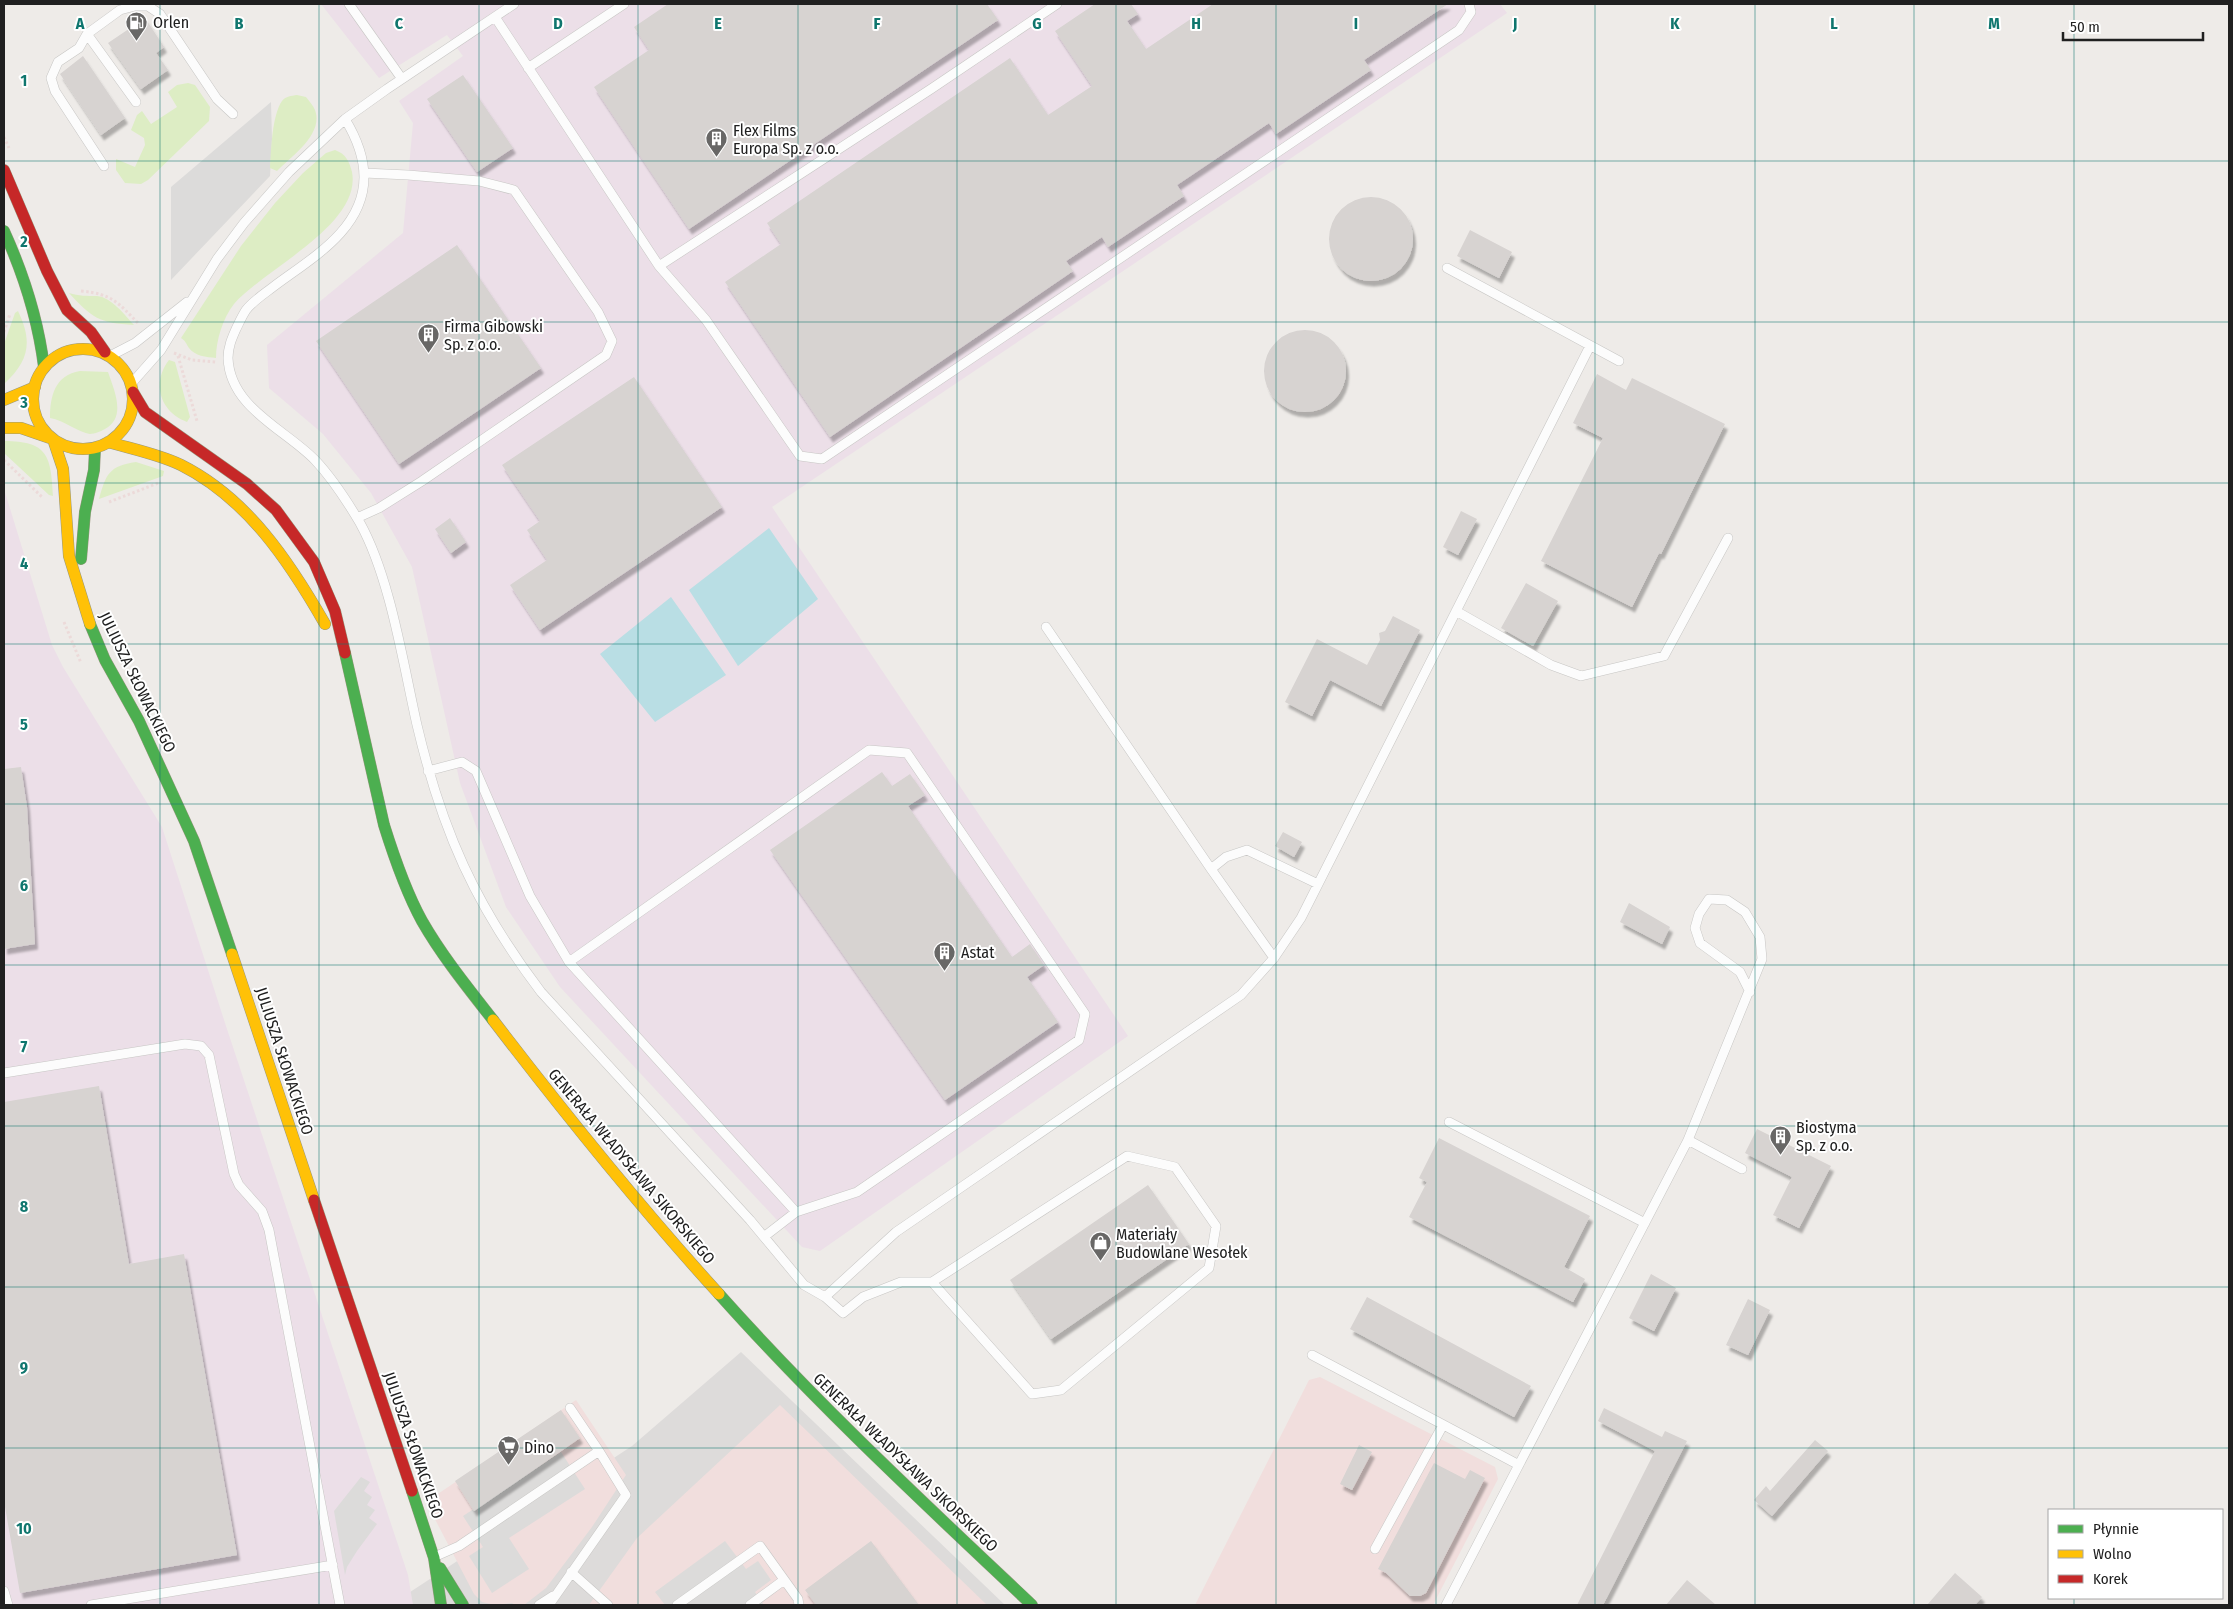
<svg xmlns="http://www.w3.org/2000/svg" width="2233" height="1609" font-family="'Fira Sans Condensed',sans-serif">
  <defs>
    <filter id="shadow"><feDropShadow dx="3" dy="5.5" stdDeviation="1" flood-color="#0004"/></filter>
  </defs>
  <rect width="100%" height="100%" fill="#eeebe8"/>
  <path fill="#dddbda" d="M741,1352L1005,1605H363L398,1600L632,1446Z"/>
  <path fill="#f1dedd" d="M1320,1377L1495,1467L1498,1479L1433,1605H1195L1309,1380Z
    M576,1400L626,1475L592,1527L546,1588L524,1605H515L512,1603L495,1605L482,1602L474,1594L426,1502Z
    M780,1405L987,1605H589L637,1538Z"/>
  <path fill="#ecdfe8" d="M321,4H1500L1507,13L772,507L1128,1036L820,1251L802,1247L560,987L506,907L460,783L412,567L371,493L323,434L269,388L267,345L403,233L413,123L399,101L463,56L447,35L379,78Z
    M4,489L52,645L63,667L162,827L225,1023L408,1575L413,1605H4Z"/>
  <path fill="#dcdbda" d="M271,102L272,139L270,176L171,280V187Z
    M561,1452L585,1489L509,1538L529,1569L492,1593L469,1556L483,1547L463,1516Z
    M361,1477L370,1482L364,1491L372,1497L367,1505L375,1510L369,1518L377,1524L357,1551L347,1567L345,1575L334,1511Z
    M725,1541L746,1569L758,1561L771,1580L755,1592L764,1605H665L655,1592Z"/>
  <path fill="#ddedc4" d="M188,83L195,85L210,107L209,121L148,180L141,184L125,183L116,170V159L135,167L145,145L144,138L131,130L137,115L142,111L151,124L177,107L168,92L177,85Z
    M297,95L306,97C309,101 313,105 315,110C324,134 292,156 277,171L270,168C271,151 272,115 282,101C286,96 291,96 297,95Z
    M335,150C346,154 349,161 352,172C362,225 264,269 234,304C223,318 216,340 216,358C206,357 195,356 189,348C186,344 186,341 181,338L241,246L275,203L303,173L326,153Z
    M69,293C79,296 87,296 97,296C111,297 125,315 134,325C99,323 92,318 69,293Z
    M18,311C33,342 29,361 4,384V344L15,313Z
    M169,360L175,362L190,417L187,422C160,412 151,383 169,360Z
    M80,371L108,372C114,390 127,417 105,429C101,431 95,434 90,434C79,433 64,420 50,418C50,396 55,375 80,371Z
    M4,441C48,441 51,456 53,496L49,495L4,453Z
    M136,462L164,471L163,476L99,499C106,474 109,466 136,462Z"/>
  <path fill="#b9dee4" d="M769,528L818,599L738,666L689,590Z
    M671,597L726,675L655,722L600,654Z"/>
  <path fill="#d7d3d1" filter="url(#shadow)" d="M668,4H987L998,20L689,229L594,87L649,50L634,27Z
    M1095,4H1131L1138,14L1127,21L1146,49L1213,4H1448L1364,60L1371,70L1276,134L1269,123L1177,185L1184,196L1108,247L1102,237L1066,261L1073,271L830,437L725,282L781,244L767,223L1010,58L1048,115L1092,86L1055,31Z
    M145,18L164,47L156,53L168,70L141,89L108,43Z
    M83,56L125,118L101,135L60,74Z
    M463,75L513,148L477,172L427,99Z
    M1329 239a42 42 0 1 1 84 0a42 42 0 1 1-84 0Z
    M1470,230L1512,252L1499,278L1457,256Z
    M457,245L541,368L399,464L316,341Z
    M1264 371a41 41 0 1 1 82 0a41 41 0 1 1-82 0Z
    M1597,374L1626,390L1632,378L1725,424L1661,554L1659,553L1632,607L1541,561L1603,438L1573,423Z
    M634,377L722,507L540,630L510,585L547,560L527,530L540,521L502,465Z
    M1461,511L1477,519L1458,555L1443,547Z
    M450,518L466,542L451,553L435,529Z
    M1526,583L1558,601L1533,646L1501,628Z
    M1393,616L1420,630L1381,706L1330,680L1312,716L1285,702L1317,639L1367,665L1380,640L1379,633L1385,631Z
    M21,767L27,807L35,944L4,949V769Z
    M882,772L892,786L910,774L925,795L908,806L1012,957L1030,944L1044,965L1027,977L1058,1022L945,1100L770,850Z
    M1283,832L1302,842L1294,857L1275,846Z
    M1629,903L1670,927L1662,944L1620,922Z
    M99,1086L129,1264L184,1254L237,1555L20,1593L4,1501V1102Z
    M1757,1129L1831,1166L1799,1228L1773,1215L1792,1177L1745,1153Z
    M1439,1138L1590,1216L1564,1267L1585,1279L1573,1302L1409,1217L1427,1182L1419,1178Z
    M1148,1185L1189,1244L1051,1339L1010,1280Z
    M1651,1274L1676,1288L1654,1331L1629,1318Z
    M1367,1297L1531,1386L1514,1417L1350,1329Z
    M1748,1299L1770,1310L1748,1355L1726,1345Z
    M1604,1408L1662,1437L1665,1431L1687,1441L1603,1605H1577L1655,1451L1598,1421Z
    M561,1410L580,1438L474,1511L455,1481Z
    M1815,1440L1828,1451L1772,1516L1754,1500L1766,1486L1770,1491Z
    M1359,1445L1372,1452L1352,1490L1340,1484Z
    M1434,1463L1465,1479L1470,1470L1485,1478L1426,1593L1420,1596H1410L1386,1573L1378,1569Z
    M871,1541L919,1605H816L805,1590Z
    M1955,1573L1982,1597L1975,1605H1927Z
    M1687,1580L1716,1605H1666Z"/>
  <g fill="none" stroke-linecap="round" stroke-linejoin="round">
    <defs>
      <path id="lane" d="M349,4L402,79
        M495,17L659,266L931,89L1057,4
        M87,34L136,102
        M528,68L624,4
        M345,119C356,137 364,156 364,177C364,230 310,259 273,287C264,294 253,301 246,310C242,316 239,323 236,329C232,338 228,347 228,358C230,408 285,429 315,460C333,479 347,501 360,523C390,577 403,663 417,725C442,831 475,905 541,992L750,1220L804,1285L825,1297L843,1313L863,1297L901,1282H932L1032,1394L1061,1390L1209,1268L1216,1226L1175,1167L1127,1156L932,1282
        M104,166L55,91L51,78L58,62L79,48L87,34L120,10L135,6H148L160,14L217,99L233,114
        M659,266L706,320L800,456L822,459L1459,30L1471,12L1469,4
        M1447,268L1619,361
        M110,356L135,343L187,302
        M131,384L161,350L217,259L244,223L289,172L345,119L387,89L514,4
        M357,518L379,508L422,481L606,355L612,341L598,312L514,190L479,181L408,175L364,173
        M1456,611L1551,665L1581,676L1664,656L1728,538
        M1046,627L1211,869L1274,958
        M428,771L462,762L476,771L530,896L569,962L796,1212
        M1211,869L1226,857L1247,850L1318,884
        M569,962L869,750L907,753L1085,1014L1079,1040L857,1192L796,1212L765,1236
        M4,1073L185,1044L201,1046L209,1055L234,1174L239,1185L262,1211L269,1230L340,1605
        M1449,1122L1645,1223
        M1688,1140L1742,1169
        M825,1297L896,1232L1241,995L1274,958L1301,918L1590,346
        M1312,1355L1519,1465
        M1375,1549L1443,1425
        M434,1557L459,1546L599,1451L570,1408
        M571,1572L608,1605
        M4,1591L8,1605
        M91,1605L333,1565
        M539,1605L553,1596
        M549,1605L626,1495L599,1451
        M677,1605L760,1546L798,1599L799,1605
        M750,1605L784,1580
        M1446,1605L1688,1140L1762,959L1760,937L1745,912L1727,900L1709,899L1699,914L1695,928L1700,943L1740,972L1750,992"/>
      <path id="fast" d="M4,231C24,275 38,319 44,367
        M81,559L85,512L94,470L95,448
        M90,624L105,660L139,721L194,841L232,954
        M345,653L384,825C394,857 406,892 422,921C442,956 468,988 493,1020
        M719,1294C817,1404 925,1504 1032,1605
        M412,1491L434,1558L441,1605
        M440,1568L463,1605"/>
      <path id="slow" d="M33 399a50 50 0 1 1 100 0a50 50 0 1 1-100 0Z
        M4,400L35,387
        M4,428H21L53,439
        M53,439L63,469L69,556L90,624
        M108,442C132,449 158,454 181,465C247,498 289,561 325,624
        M232,954L314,1200
        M493,1020C565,1114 639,1206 719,1294"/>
      <path id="jam" d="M4,170L47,271L67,310L91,332L105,352
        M133,392L145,412L247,484L276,510L314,562L335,611L345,653
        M314,1200L412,1491"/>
    </defs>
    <use href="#lane" stroke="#c7c6c4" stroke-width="10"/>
    <use href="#fast" stroke="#98987f" stroke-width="12"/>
    <use href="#slow" stroke="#98987f" stroke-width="12"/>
    <use href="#jam" stroke="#98987f" stroke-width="12"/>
    <path stroke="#ecdad9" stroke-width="3" stroke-dasharray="2.5 2.5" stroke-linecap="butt" d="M4,137L9,148
      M81,291C113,294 118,303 139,324
      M4,332L10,314
      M174,353L192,360L216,362
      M178,356L197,421
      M4,460L43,498
      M109,502L161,482
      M64,622L81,663
      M571,1605H582"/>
    <use href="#lane" stroke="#fcfcfc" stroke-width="9"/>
    <use href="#fast" stroke="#4caf50" stroke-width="11"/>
    <use href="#slow" stroke="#ffc107" stroke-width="11"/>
    <use href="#jam" stroke="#c62828" stroke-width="11"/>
  </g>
  <path fill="none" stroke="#0f766e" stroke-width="1" stroke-opacity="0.55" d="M160,4V1605M319,4V1605M479,4V1605M638,4V1605M798,4V1605M957,4V1605M1116,4V1605M1276,4V1605M1436,4V1605M1595,4V1605M1755,4V1605M1914,4V1605M2074,4V1510M4,161H2229M4,322H2229M4,483H2229M4,644H2229M4,804H2229M4,965H2229M4,1126H2229M4,1287H2229M4,1448H2229M2074,1598V1605"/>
  <defs>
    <symbol id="fuel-pin" viewBox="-11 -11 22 30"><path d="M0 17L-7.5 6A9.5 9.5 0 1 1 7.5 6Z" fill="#686766" stroke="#fff"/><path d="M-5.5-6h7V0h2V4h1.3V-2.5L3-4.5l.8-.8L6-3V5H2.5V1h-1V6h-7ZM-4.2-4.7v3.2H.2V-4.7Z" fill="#fff"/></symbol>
    <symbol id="building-pin" viewBox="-11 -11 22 30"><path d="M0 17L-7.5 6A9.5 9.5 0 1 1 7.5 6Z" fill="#686766" stroke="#fff"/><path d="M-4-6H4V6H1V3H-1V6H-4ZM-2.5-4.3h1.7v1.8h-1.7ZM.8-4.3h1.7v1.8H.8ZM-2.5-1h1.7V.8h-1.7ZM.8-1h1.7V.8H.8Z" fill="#fff"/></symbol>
    <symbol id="shop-pin" viewBox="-11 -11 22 30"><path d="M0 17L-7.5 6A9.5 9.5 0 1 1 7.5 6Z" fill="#686766" stroke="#fff"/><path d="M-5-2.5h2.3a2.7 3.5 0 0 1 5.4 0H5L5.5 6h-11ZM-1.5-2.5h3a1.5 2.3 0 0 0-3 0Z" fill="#fff"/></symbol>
    <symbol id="supermarket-pin" viewBox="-11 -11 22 30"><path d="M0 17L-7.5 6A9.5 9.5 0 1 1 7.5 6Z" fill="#686766" stroke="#fff"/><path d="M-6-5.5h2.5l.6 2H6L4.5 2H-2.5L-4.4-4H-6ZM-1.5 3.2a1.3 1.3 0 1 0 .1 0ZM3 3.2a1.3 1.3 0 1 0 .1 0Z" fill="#fff"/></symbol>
  </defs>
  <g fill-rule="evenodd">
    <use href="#fuel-pin" x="124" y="10" width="25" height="34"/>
    <use href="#building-pin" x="704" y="126" width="25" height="34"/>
    <use href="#building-pin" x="416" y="322" width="25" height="34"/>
    <use href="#building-pin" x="932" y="940" width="25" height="34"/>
    <use href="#building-pin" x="1768" y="1124" width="25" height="34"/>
    <use href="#shop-pin" x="1088" y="1230" width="25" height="34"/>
    <use href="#supermarket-pin" x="496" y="1434" width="25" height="34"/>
  </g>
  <g text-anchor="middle" stroke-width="4" stroke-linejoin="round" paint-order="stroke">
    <g font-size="16" fill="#202020" stroke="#fff" text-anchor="start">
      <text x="153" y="28">Orlen</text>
      <text x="733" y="136">Flex Films<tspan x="733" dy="18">Europa Sp. z o.o.</tspan></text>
      <text x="444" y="332">Firma Gibowski<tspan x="444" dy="18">Sp. z o.o.</tspan></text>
      <text x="961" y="958">Astat</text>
      <text x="1796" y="1133">Biostyma<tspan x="1796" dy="18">Sp. z o.o.</tspan></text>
      <text x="1116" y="1240">Materiały<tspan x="1116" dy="18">Budowlane Wesołek</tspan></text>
      <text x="524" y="1453">Dino</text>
    </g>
    <g font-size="16" fill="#202020" stroke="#fff">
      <text transform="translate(138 682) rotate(64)" y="6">JULIUSZA SŁOWACKIEGO</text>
      <text transform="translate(285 1061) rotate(72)" y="6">JULIUSZA SŁOWACKIEGO</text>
      <text transform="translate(632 1166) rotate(50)" y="6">GENERAŁA WŁADYSŁAWA SIKORSKIEGO</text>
      <text transform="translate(414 1445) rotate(71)" y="6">JULIUSZA SŁOWACKIEGO</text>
      <text transform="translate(906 1462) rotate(44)" y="6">GENERAŁA WŁADYSŁAWA SIKORSKIEGO</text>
    </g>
  </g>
  <g font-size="16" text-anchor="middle" font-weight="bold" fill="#0f766e" stroke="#fff" stroke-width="4" stroke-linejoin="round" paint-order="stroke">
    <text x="80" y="29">A</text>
    <text x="239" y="29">B</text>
    <text x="399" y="29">C</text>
    <text x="558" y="29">D</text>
    <text x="718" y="29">E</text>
    <text x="877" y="29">F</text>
    <text x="1037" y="29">G</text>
    <text x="1196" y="29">H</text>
    <text x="1356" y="29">I</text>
    <text x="1515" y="29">J</text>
    <text x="1675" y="29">K</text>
    <text x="1834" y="29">L</text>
    <text x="1994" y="29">M</text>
    <text x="24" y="86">1</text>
    <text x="24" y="247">2</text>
    <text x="24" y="408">3</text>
    <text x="24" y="569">4</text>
    <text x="24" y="730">5</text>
    <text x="24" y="891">6</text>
    <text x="24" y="1052">7</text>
    <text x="24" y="1212">8</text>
    <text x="24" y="1373">9</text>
    <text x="24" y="1534">10</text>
  </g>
  <rect width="2233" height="1609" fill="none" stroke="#202020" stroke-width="10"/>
  <rect x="2048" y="1509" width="175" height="90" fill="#ffffff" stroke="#a6a6a6"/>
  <rect x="2058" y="1525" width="25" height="8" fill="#4caf50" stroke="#a6a6a6"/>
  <text x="2093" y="1534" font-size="15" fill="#202020">Płynnie</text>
  <rect x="2058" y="1550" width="25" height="8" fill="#ffc107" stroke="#a6a6a6"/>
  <text x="2093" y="1559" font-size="15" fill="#202020">Wolno</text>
  <rect x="2058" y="1575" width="25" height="8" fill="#c62828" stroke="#a6a6a6"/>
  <text x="2093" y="1584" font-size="15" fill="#202020">Korek</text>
  <path d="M2063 32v8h140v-8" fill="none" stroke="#202020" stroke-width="2.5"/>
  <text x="2070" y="32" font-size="15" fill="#202020" stroke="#ffffff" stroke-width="4" paint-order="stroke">50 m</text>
</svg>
